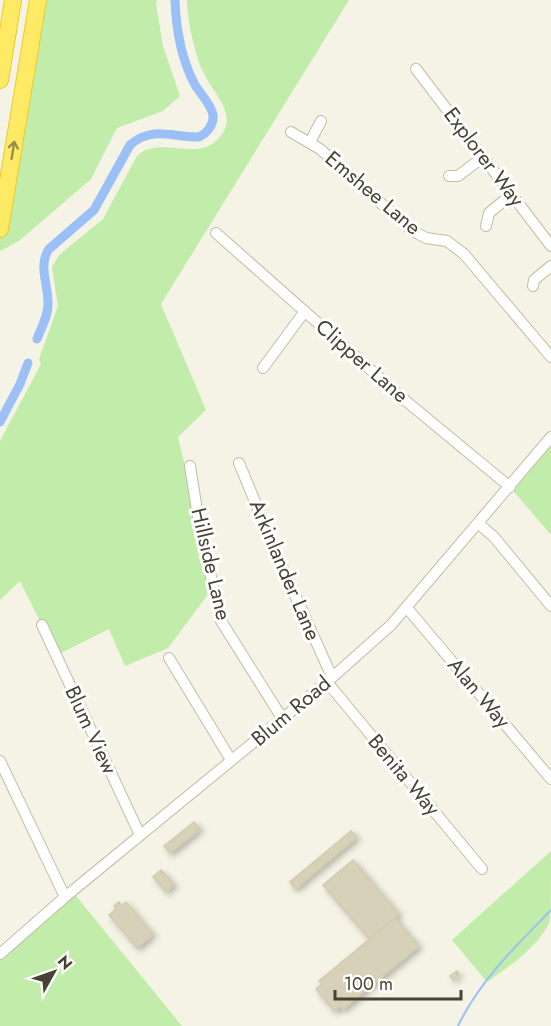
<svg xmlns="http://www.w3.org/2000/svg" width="551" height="1026" font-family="Jost,sans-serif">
  <defs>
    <filter id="shadow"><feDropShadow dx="3" dy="3" stdDeviation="3" flood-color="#0004"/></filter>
  </defs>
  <rect width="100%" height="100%" fill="#f4f3e5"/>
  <path fill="#c1ecaa" d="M37,0H157L156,4L163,46L180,96L163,111L117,128L91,179L19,241L0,251V228Z
    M187,0H349L161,304L206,410L178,437L200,529L212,589L168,648L125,666L109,629L57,655L20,581L0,600V441L41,364L39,359L58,306L52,267L59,255L103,219L137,156C158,135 194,161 216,141C242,117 214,95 203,72C195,54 187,20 187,0Z
    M551,437V535L510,487Z
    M551,851C551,864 551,912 550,921C539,946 509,967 487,982L452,940Z
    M72,891L182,1026H0V954Z"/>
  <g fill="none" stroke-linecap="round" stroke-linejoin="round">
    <path stroke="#9bc0f7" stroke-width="2" d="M458,1026C480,980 516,946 551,910"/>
    <path stroke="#9bc0f7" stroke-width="9" d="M37,339C41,328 49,315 48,302C48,284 38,265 49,249L94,210L130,145C153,125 173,138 199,137C207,133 214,125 213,115C211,103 199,93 194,83C181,58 176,27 175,0
      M0,422L20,384L28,363"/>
  </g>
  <path fill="#d7d1b9" stroke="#d2cbac" stroke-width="1.5" filter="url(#shadow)" d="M194,822L200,829L170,853L164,846Z
    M351,831L357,837L295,889L290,882Z
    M353,860L399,914L369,939L323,885Z
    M161,870L174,884L166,892L153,877Z
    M119,902L122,906L126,902L153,934L137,948L109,915L116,909L114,906Z
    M395,918L419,946L343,1009L340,1006L334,1011L316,989L322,984L319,981Z
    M457,971L459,974L453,980L450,976Z"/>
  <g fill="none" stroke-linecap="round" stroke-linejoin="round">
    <defs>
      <path id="minor" d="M416,69L551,246
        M291,132L320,149L411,230L426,238L447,241L464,254L551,357
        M310,142L321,121
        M449,176H458L483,157
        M486,226L489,213L512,194
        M216,233L406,401L510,487
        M533,286L534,280L551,266
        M263,368L305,311
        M239,463L281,564L332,677
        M190,466L200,529L221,621L282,718
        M479,524L494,537L551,606
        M407,608L551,779
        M42,625L140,835
        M169,658L231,760
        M327,682L482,869
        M0,761L65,897
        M0,954L65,897L327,682L391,625L551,437"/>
      <path id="highway" d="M0,80L13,0
        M0,229L38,0"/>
    </defs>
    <use href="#minor" stroke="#c0bda7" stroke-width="12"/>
    <use href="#highway" stroke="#ecca28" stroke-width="18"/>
    <use href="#minor" stroke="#fff" stroke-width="10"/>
    <use href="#highway" stroke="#ffea65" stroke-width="16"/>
  </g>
  <defs><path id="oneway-shaft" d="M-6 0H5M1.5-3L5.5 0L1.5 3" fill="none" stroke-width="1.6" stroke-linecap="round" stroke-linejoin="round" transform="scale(1.5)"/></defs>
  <use stroke="#9a8e4a" href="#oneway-shaft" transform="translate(13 150) rotate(-81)"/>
  <g text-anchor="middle" stroke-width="6" stroke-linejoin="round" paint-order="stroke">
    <g font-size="21" fill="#474334" stroke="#fff">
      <text transform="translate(484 157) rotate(53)" y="7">Explorer Way</text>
      <text transform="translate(373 193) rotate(40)" y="7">Emshee Lane</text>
      <text transform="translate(362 361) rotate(41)" y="7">Clipper Lane</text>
      <text transform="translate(211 564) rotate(77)" y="7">Hillside Lane</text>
      <text transform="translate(285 570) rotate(67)" y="7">Arkinlander Lane</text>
      <text transform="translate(479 693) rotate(50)" y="7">Alan Way</text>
      <text transform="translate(291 711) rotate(-40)" y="7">Blum Road</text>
      <text transform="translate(91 730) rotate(65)" y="7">Blum View</text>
      <text transform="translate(404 775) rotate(50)" y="7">Benita Way</text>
    </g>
  </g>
  <g transform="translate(54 972) rotate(50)" stroke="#ffffff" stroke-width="4.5" paint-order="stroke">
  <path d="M0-4.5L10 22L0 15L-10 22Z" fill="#474334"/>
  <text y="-9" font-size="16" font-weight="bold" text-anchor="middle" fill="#474334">N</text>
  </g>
  <path d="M335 990v9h126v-9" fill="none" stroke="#474334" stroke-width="3"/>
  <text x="344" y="990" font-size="18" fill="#474334" stroke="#ffffff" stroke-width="4.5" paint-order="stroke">100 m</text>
</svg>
